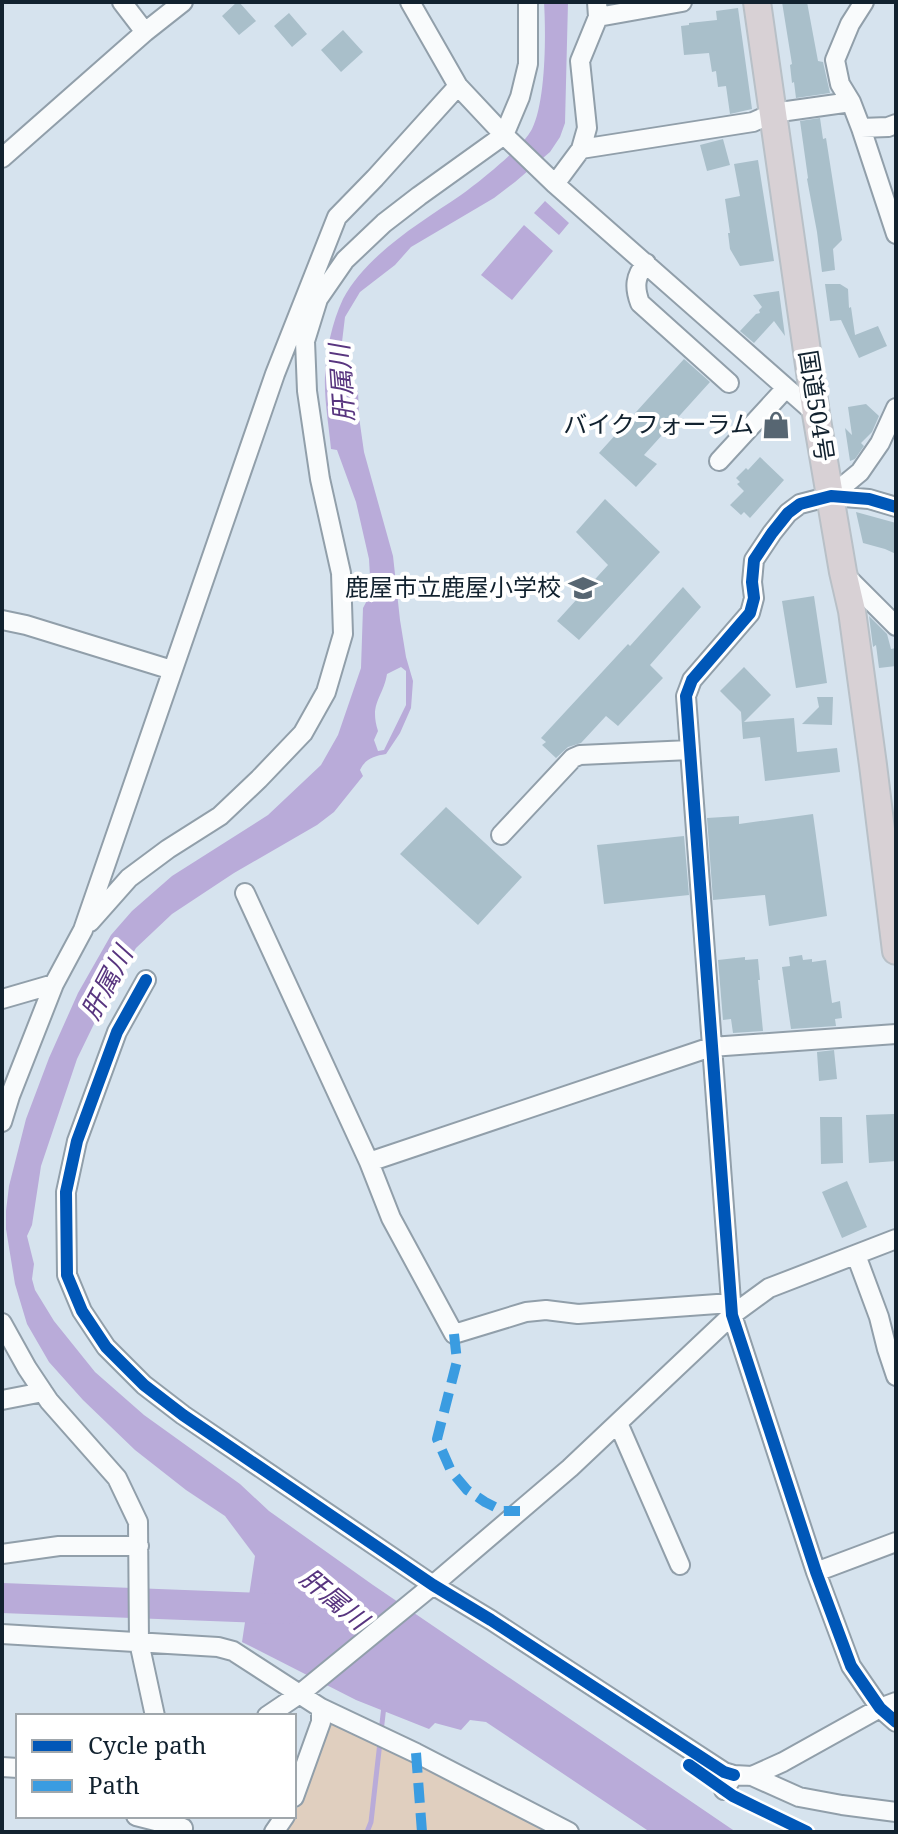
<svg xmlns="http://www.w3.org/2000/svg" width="898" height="1834" font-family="'Noto Serif','Noto Sans JP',serif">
  <rect width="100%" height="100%" fill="#d6e3ee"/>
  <path fill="#e0cfbf" d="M329,1719L555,1832H284L305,1794Z"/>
  <path fill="#b9abd9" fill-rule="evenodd" d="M544,2H568L565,123L560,137L550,152L515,182L494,198L411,247L395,265L360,292L345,317L342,342L349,385L358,391L359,417L364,452L393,556L400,620L406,657L413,681L411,708L400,733L386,754C374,756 365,759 360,770L363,776L334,812L317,825L234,873L172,914L136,948L108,995L77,1059L41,1166L32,1225L27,1236L34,1264L32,1279L35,1290L54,1321L95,1372L144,1415L240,1484L269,1511L373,1585L736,1832H650L486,1722L470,1720L461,1730L435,1723L429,1729L356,1700L242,1642L255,1556L225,1516L186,1490L135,1450L83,1400L49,1362L27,1324L15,1284L6,1229V1211L9,1186L26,1119L49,1058L78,993L111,935L132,911L172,876L268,815L321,765L338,735L361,668L363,608L371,593L369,559L356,502L337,450L331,449C329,426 324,400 325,376C326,351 332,322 343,299C366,255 421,222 461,195C479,182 523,147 532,129C546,101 546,34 544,2ZM401,667L406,671V705L384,750L378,751L374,740L378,731C369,703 383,698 387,674Z
    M545,201L569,223L559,235L534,213Z
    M524,225L553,251L512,300L481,275Z"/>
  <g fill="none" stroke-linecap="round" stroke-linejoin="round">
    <path stroke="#b9abd9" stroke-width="5" d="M381,1732L384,1706
      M367,1832L371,1822L380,1742"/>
    <path stroke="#b9abd9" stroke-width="30" d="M2,1598L286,1609"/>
  </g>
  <path fill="#a9bfca" d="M237,2H239L256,21L239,35L222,16Z
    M782,2H807L818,61L823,62L830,93L796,98L794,82L792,83L790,65L792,64Z
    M738,8L752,109L730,114L726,86L718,87L716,71L712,72L709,53L684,55L681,26L689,25V23L717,20L716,11Z
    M289,13L307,34L292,47L274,26Z
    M343,30L363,52L341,72L321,50Z
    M820,118L823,139L826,138L842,240L833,249L835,270L822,272L817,232L807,179L808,178L800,121Z
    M723,139L730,165L707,171L700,145Z
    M758,160L774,261L740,266L730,249L728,233H730L725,199L740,196L734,164Z
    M825,284H840L848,289L849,308L851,307L855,335L878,326L887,346L859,358L841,320L830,321Z
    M779,291L785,336L774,321L754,343L740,331L756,314L760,313L759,310L762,307L753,295Z
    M684,359L710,382L644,455L657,464L636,487L599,453Z
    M866,404L879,416L872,432L861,443L864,446L855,459L850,461L845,428L852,435L848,407Z
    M760,457L784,480L750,518L744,512L741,515L730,505L744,491L737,484L740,482L736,478L746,468L748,470Z
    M605,499L660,552L579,640L557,621L608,565L576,532Z
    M856,512L896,523V554L885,549L863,543Z
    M683,587L701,607L650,665L663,678L618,726L606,716L581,743L568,747L556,758L542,745L546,742L541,738L628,644L630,646Z
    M814,596L827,683L796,688L782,601Z
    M869,616L887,634L891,649L896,648V666L879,668L876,645L873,647Z
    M744,667L771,695L744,722L794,718L797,752L837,748L840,772L765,781L760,737L743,739L741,712L720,691Z
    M817,697H833L832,725L802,724L819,707Z
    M446,807L522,877L478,925L400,854Z
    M813,814L827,916L769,926L765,895L713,900L707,818L739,816V824Z
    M684,836L689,895L604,904L597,845Z
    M802,955L803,960L812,959V962L826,960L832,1003L840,1001L842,1018L835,1019L836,1026L791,1029L782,967L790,966L789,957Z
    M745,957V960L758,959L760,980H758L763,1031L733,1033L731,1019L723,1020L718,960Z
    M834,1050L837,1079L819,1081L817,1052Z
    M894,1114L896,1161L869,1163L866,1115Z
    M820,1117H842L843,1163L821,1164Z
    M847,1181L867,1227L842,1238L822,1192Z"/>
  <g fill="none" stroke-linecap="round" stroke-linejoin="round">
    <defs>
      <path id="minor" d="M122,2L145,32
        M410,2L458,86L504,135L555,184L816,414
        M864,2L850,24L835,60L840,84L851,102L861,128L896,234
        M598,17L682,2
        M861,128L888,127L896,124
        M581,149L753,122L773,113L851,102
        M2,158L145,32L183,2
        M555,184L581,149L587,128L580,61L598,17L597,2
        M646,263C635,276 634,287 640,303L729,383
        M719,461L786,388
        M831,496L860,472L880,443L896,408
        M896,507L869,499L831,496L800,504L788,513L772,533L754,560L752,582L754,598L750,613L692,680L686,696L732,1315L816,1572L851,1666L880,1708L896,1722
        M844,574L896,626
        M2,620L26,625L172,670
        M501,835L573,758L580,755L690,750
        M245,893L369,1162L391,1218L454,1334L526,1312L546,1310L578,1314L731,1303
        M90,922L129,878L168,849L220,816L259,779L303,733L326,692L343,634L341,573L320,479L307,391L305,341L318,299L345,260L384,223L419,196L504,135L520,97L528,64V2
        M146,980L117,1032L77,1141L66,1192L67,1275L82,1311L106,1347L144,1385L183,1415L433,1585L491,1620L724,1772L734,1775
        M2,999L54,984
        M2,1122L10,1096L54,984L83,930L275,374L337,217L375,178L458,86
        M369,1162L711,1047L896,1034
        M856,1255L879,1317L887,1349L896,1376
        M2,1323L27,1368L49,1401L117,1478L138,1522L139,1642L155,1716
        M2,1400L43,1392
        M618,1423L680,1565
        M2,1554L59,1546H139
        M816,1572L896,1542
        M2,1634L218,1647L233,1651L321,1708L416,1753L569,1832
        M267,1716L301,1693L433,1585L570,1468L732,1315L769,1288L896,1239
        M2,1767L18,1768
        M752,1776L799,1797L842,1805L896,1812
        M724,1790L734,1775L752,1776L783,1762L880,1708L896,1702
        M294,1797L321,1722V1708
        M136,1816L183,1828
        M274,1832L285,1816"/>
      <path id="highway" d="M757,2L816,414L843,572L852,611L873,765L896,951"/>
    </defs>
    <use href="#minor" stroke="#919faa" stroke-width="22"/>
    <use href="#highway" stroke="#b8c0c7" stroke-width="30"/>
    <use href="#minor" stroke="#f9fbfc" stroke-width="18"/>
    <use href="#highway" stroke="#d8d1d5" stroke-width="26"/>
    <path stroke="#3a9ce1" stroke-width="10" stroke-dasharray="20 10" stroke-linecap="butt" d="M454,1334L457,1361L437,1439L451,1471L467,1490L485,1502L503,1511H520
      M416,1753L422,1832"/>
    <defs>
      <path id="cycleway" d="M896,507L869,499L831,496L800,504L788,513L772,533L754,560L752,582L754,598L750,613L692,680L686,696L732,1315L816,1572L851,1666L880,1708L896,1722
        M146,980L117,1032L77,1141L66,1192L67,1275L82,1311L106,1347L144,1385L183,1415L433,1585L491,1620L724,1772L734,1775
        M689,1765L733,1796L807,1832"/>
    </defs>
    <use href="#cycleway" stroke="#fff" stroke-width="17"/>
    <use href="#cycleway" stroke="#0057b8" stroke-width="12"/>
  </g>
  <defs>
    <symbol id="shop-bare" viewBox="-9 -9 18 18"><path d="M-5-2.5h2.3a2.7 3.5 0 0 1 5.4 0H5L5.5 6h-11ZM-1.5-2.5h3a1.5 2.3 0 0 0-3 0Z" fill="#576672" stroke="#fff" stroke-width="2.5" paint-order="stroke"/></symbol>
    <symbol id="school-bare" viewBox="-9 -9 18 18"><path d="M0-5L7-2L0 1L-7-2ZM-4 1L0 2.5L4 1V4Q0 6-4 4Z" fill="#576672" stroke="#fff" stroke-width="2.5" paint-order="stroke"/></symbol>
  </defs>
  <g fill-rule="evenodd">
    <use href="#shop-bare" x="756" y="405" width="40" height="40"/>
    <use href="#school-bare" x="563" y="568" width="40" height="40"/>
  </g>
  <g text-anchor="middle" stroke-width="8" stroke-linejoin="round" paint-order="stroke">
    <g font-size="24" fill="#12222f" stroke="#fff">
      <text transform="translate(816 406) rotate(81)" y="8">国道504号</text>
    </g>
    <g font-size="24" fill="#12222f" stroke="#fff" text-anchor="end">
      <text x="754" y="433">バイクフォーラム</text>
      <text x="561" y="596">鹿屋市立鹿屋小学校</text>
    </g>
    <g font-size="26" font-style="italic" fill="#58357f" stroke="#fff">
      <text transform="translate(342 383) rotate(-94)" y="9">肝属川</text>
      <text transform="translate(107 983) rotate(-62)" y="9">肝属川</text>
      <text transform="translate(334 1599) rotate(40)" y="9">肝属川</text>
    </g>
  </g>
  <rect width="898" height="1834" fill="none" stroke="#12222f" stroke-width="8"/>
  <rect x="16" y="1714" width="280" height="104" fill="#ffffff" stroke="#a0a7ac" stroke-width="2"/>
  <rect x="32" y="1740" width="40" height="12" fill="#0057b8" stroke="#a0a7ac" stroke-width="2"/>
  <text x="88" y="1754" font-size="24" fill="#12222f">Cycle path</text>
  <rect x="32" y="1780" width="40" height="12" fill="#3a9ce1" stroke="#a0a7ac" stroke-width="2"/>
  <text x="88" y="1794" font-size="24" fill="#12222f">Path</text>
</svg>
